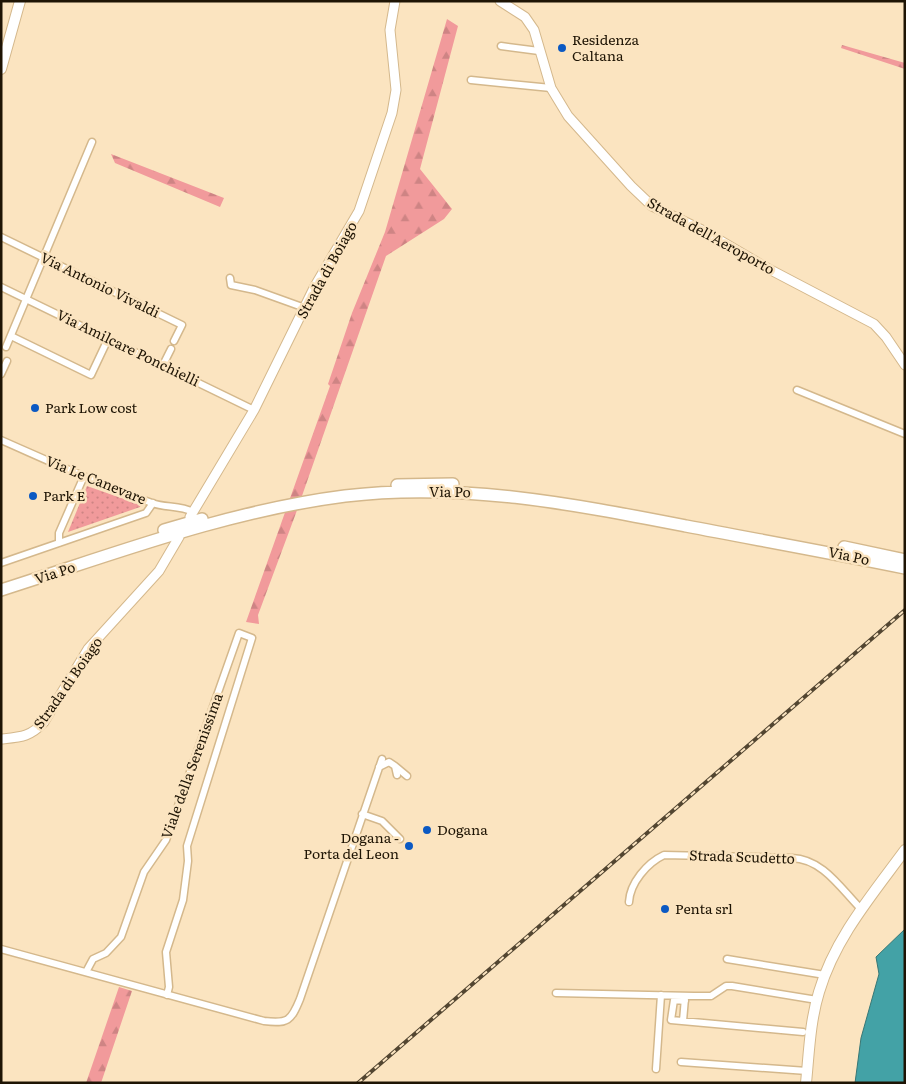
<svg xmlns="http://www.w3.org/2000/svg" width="906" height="1084" font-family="Literata,serif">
  <defs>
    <pattern id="grass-dots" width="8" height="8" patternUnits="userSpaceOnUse" patternTransform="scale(1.25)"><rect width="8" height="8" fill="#f19a9b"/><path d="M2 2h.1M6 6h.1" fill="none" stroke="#ce8484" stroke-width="1.8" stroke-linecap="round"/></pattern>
    <pattern id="forest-firs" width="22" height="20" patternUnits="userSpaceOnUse" patternTransform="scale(1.25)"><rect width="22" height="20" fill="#f19a9b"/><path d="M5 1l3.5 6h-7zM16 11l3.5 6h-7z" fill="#ce8484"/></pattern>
  </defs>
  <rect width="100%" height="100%" fill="#fbe4c0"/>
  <path fill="url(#grass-dots)" d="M87,486L141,505L140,507L68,532Z"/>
  <path fill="url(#forest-firs)" d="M447,19L458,26L420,169L452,209L444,219L386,256L296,513L258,615L259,624L246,622L330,386L328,384L352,313L385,232Z
    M842,45L905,63V69L841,48Z
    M111,154L224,198L220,207L115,163Z
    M119,987L132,991L101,1083H86Z"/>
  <path fill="#43a2a6" stroke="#387775" d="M905,929V1083H855L861,1038L879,974L876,957Z"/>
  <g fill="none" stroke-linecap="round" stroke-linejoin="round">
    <defs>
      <path id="street" d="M501,46L539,51
        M471,80L551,88
        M1,237L182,325L174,341
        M230,278L231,285L255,290L305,308
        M1,287L254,410
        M11,336L91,375L108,339
        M6,347L92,142
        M163,365L171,349
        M1,374L7,361
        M797,390L905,434
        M1,440C51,462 100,485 152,503C165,508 180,505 193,512
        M59,543V533L84,476
        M1,563L146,513L153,503
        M395,766L407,776
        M379,767L389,762L395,766L397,775
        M362,814L382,821L400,839
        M629,902C630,883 647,863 664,855L792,858C823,859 841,889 861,909
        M1,949L264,1021C288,1024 291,1021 300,999L382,759
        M727,959L825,975
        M86,972L93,959L106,953L121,937L144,872L166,840L239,633L252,638L187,846L188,861L183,900L166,952L169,987L167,995
        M556,993L694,996H711L726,986H732L817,1000
        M685,1001L674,1000L671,1020L803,1032
        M683,1021L685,998
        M681,1062L807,1071
        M656,1069L661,995"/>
      <path id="secondary" d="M500,1L525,17L534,30L551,88L568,116L631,186L652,206L702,230L767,268L874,324L886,337L905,365
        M190,517L254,410L315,286L359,211L392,113L396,90L390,30L395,1
        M1,739C21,737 30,737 44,722L88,649L159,571L179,537"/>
      <path id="primary" d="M1,69L20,1
        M806,1083C809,1053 810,1021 819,992C835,938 872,895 905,850"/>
      <path id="highway" d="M397,485L453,484
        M164,530L202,519
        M844,547L905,560
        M1,590C114,554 227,511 345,496C461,482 573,504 686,526C759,540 832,553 905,568"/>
    </defs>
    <use href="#street" stroke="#d4b88c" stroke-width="9"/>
    <use href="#secondary" stroke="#d4b88c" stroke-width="11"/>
    <use href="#primary" stroke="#d4b88c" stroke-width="12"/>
    <use href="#highway" stroke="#d4b88c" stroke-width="14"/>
    <use href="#street" stroke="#fff" stroke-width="6"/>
    <use href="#secondary" stroke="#fff" stroke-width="9"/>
    <use href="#primary" stroke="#fff" stroke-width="10"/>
    <use href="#highway" stroke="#fff" stroke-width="11"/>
    <defs>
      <path id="rail" d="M358,1083L905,610"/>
    </defs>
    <use href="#rail" stroke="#534631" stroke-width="4"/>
    <use href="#rail" stroke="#fbe4c0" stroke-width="2" stroke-dasharray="5.5" stroke-linecap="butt"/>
  </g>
  <g fill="#0b59c3" stroke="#fbe4c0" stroke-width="2">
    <circle cx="562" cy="48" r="5"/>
    <circle cx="35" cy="408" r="5"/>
    <circle cx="33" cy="496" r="5"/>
    <circle cx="427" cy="830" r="5"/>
    <circle cx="409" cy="846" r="5"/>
    <circle cx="665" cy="909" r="5"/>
  </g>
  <g text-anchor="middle" stroke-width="5" stroke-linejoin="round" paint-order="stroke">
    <g font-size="14" fill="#1e1404" stroke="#fbe4c0" text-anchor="start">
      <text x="572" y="45">Residenza<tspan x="572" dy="16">Caltana</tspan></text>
      <text x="45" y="413">Park Low cost</text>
      <text x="43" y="501">Park E</text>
      <text x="437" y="835">Dogana</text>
      <text x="399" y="843" text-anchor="end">Dogana -<tspan x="399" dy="16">Porta del Leon</tspan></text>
      <text x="675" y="914">Penta srl</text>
    </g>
    <g font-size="14" fill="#1e1404" stroke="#fbe4c0">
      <text transform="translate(711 236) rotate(29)" y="5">Strada dell'Aeroporto</text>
      <text transform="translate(327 270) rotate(-61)" y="5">Strada di Boiago</text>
      <text transform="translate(100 285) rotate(26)" y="5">Via Antonio Vivaldi</text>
      <text transform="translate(128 348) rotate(26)" y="5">Via Amilcare Ponchielli</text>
      <text transform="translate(96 480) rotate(22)" y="5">Via Le Canevare</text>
      <text transform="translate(450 492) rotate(1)" y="5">Via Po</text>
      <text transform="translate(849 556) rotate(12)" y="5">Via Po</text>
      <text transform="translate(55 573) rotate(-18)" y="5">Via Po</text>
      <text transform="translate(68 683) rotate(-55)" y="5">Strada di Boiago</text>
      <text transform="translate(192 766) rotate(-70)" y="5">Viale della Serenissima</text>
      <text transform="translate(742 857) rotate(2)" y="5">Strada Scudetto</text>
    </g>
  </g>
  <rect width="906" height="1084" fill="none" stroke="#1e1404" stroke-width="5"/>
</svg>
